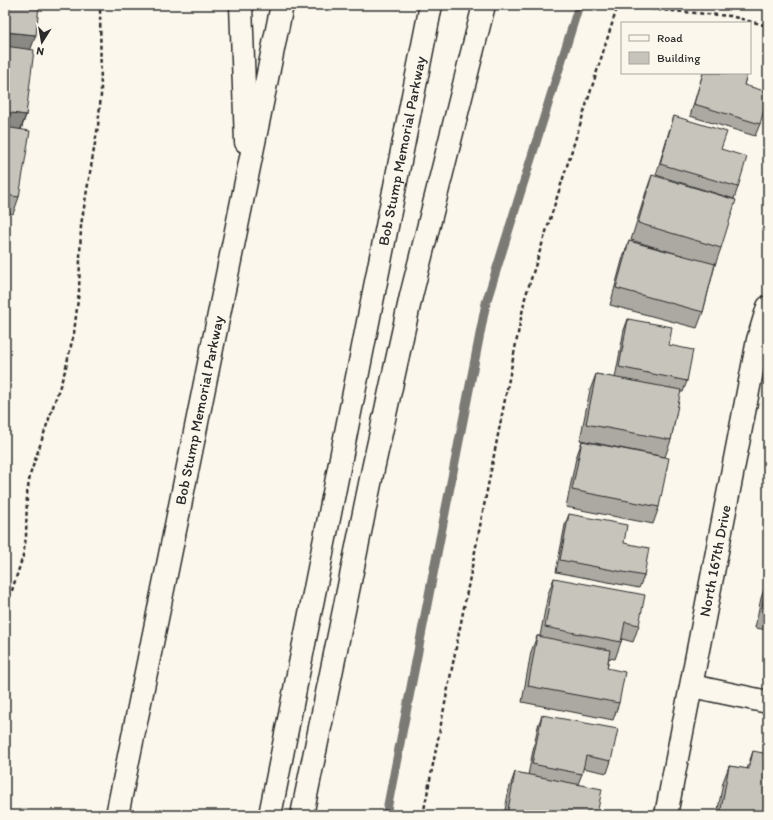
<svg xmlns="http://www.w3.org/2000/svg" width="773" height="820" font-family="Itim,sans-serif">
  <rect width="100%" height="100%" fill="#fbf7ec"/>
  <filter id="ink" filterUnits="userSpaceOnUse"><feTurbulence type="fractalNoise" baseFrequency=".025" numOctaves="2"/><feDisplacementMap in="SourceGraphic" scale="8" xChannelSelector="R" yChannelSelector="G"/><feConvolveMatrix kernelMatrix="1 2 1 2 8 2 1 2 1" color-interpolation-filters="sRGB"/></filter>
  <g filter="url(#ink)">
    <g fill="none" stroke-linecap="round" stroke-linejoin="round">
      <path stroke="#7b7a75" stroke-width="9" d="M386,815L486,303L579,5"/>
      <defs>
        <g id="street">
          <path d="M692,686L768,702"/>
          <path id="s1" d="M666,815L758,340L768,307"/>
        </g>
        <g id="highway">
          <path d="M241,5L246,142"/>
          <path id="s2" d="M117,815L282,5"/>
          <path id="s3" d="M270,815L431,5"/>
          <path d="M302,815L373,469L411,296L484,5"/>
        </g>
      </defs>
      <use href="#street" stroke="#2b2b2b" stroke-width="25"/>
      <use href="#highway" stroke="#2b2b2b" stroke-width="25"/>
      <path stroke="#2b2b2b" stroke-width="2.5" stroke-dasharray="4 3" stroke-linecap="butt" d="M637,5L650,9L730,16L768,26
        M5,625L7,606L23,556L26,537L27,494L30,475L65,371L74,333L79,291L81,225L98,126L101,95L100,5
        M423,815L525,298L618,5"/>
      <use href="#street" stroke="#fbf7ec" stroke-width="22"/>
      <use href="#highway" stroke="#fbf7ec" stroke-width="22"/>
    </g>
    <path fill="#aba9a2" stroke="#2b2b2b" d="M5,5L30,50L26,115L21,130L19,197L13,214L5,212Z
      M757,5H768V8Z
      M703,73H747L744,85L760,124L755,136L690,116Z
      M674,116L721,149L738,187L734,199L656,175L670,128Z
      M652,175L721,248L715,265L703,312L697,328L610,305L623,257L629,241L684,256L631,240L646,192Z
      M628,319L669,345L687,381L683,392H680L671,440L665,457L580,440L590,390L596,374L615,378L624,330Z
      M582,441L659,507L653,524L566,507L576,458Z
      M569,514L644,576L639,588L556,572L565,525Z
      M768,556V567L766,566Z
      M554,578L639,625L633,642L622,639L615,659L609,658L607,668L619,703L613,720L522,702L531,652L537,636H540L548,594Z
      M767,581H768V630L755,628L761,598Z
      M542,715L611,761L607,773L583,768L582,774L578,784L597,815H504L509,789L515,772L528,775L538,726Z
      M753,751L768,815H717L723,782L729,766L747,769Z"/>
    <path fill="#8b8984" stroke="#2b2b2b" d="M5,32L36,35L30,51L5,49Z
      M5,112L26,115L20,131L5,129Z"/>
    <path fill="#c7c4bc" stroke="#2b2b2b" d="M5,5H39L36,35L5,32Z
      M5,46L34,50L26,115L5,112Z
      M703,73H747L744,85L768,92V96L760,124L694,104Z
      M674,116L727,132L721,149L747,157L738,187L660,164Z
      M5,127L30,131L19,197L5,195Z
      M652,175L736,200L721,248L638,223Z
      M629,241L715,264L703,312L616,288Z
      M628,319L672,327L669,345L693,350L687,381L619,367Z
      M596,374L681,390L671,440L586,424Z
      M582,441L669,458L659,507L572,490Z
      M569,514L627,525L624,543L649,548L644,576L560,560Z
      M554,578L645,595L639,625L625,622L621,642L545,627Z
      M767,581H768V612L761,611Z
      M537,636L610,650L607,668L625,672L619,703L528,686Z
      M542,715L618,729L611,761L586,756L582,774L532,764Z
      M753,751L768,754V815H720L729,766L749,769Z
      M515,772L602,789L597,815H507Z"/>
  </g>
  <g text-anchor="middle" stroke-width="4" stroke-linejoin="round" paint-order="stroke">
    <g font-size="15" fill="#2b2b2b" stroke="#fbf7ec">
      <text dy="5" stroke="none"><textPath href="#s3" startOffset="677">Bob Stump Memorial Parkway</textPath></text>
      <text dy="5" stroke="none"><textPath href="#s2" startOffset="413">Bob Stump Memorial Parkway</textPath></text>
      <text dy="5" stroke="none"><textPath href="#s1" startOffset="259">North 167th Drive</textPath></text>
    </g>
  </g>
  <rect width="773" height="820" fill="none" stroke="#fbf7ec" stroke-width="20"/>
  <rect x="10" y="10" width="753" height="800" fill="none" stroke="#2b2b2b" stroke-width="1.5" filter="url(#ink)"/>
  <rect x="621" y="22" width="130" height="52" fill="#fbf7ec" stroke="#a8a59f"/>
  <rect x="629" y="35" width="20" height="6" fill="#fbf7ec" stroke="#a8a59f"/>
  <text x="657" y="42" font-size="12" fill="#2b2b2b">Road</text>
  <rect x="629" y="52" width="20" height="12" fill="#c7c4bc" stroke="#a8a59f"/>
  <text x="657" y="62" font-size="12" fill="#2b2b2b">Building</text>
  <g transform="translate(42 42) rotate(191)" stroke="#fbf7ec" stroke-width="3" paint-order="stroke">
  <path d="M0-3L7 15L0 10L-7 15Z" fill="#2b2b2b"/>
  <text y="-6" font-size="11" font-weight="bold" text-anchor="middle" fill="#2b2b2b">N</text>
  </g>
</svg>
